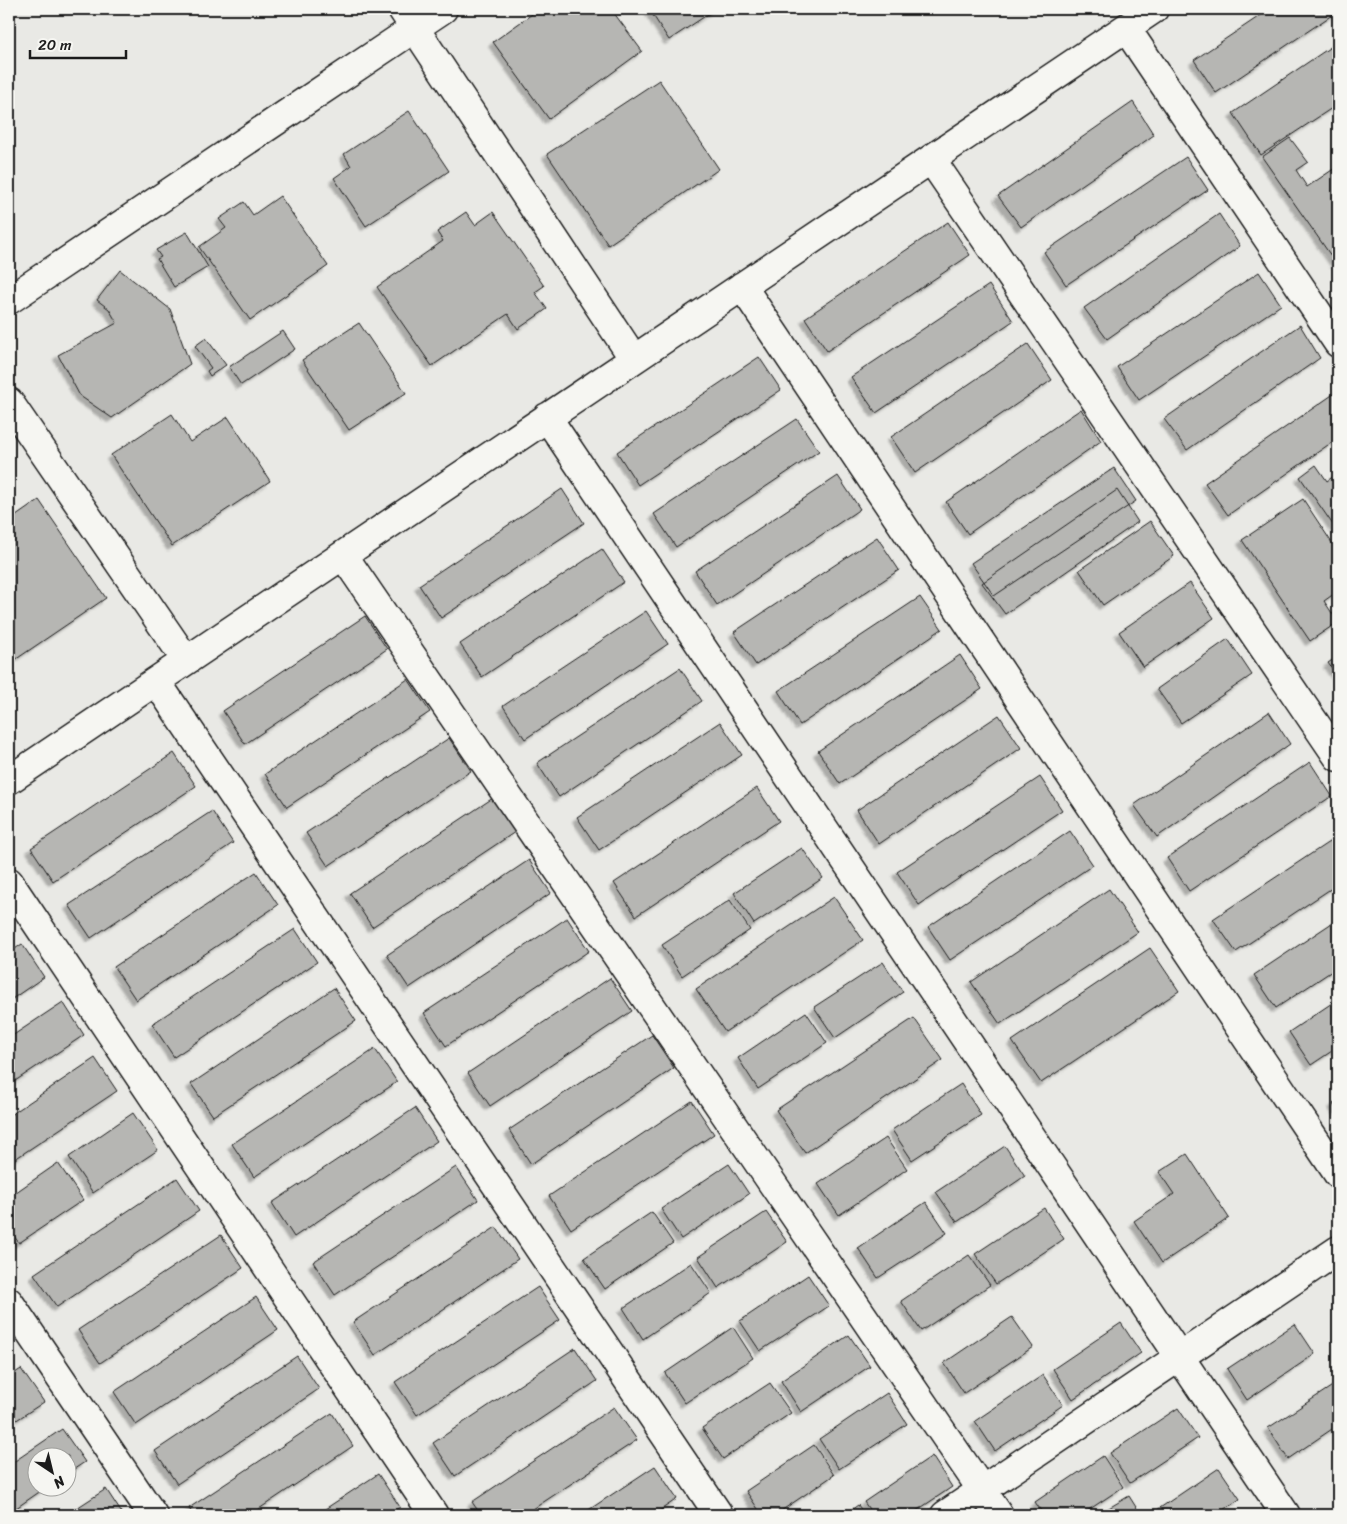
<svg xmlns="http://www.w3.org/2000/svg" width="1347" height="1524" font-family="Sriracha,sans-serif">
  <defs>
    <filter id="shadow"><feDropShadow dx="-4.5" dy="4.5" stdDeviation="1" flood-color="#0004"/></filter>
  </defs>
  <rect width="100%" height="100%" fill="#e9e9e5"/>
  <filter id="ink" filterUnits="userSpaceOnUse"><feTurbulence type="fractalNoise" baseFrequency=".02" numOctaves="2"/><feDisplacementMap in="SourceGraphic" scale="10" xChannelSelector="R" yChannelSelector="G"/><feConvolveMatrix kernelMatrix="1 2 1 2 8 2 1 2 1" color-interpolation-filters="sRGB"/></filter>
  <g filter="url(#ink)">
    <path fill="#b6b6b3" stroke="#1c1c1c" filter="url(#shadow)" d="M539,9H611L642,51L549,119L493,42Z
      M649,9H716L669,40Z
      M1270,9H1338V11L1216,93L1194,60Z
      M1338,42V104L1261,155L1233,113Z
      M659,80L719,169L608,245L547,154Z
      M1133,102L1154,135L1021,227L998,196Z
      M409,111L449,171L366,226L334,178L351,166L344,154Z
      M1290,138L1308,162L1296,170L1307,187L1338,166V261L1336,263L1262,157Z
      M1186,157L1208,190L1066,285L1044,252Z
      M280,196L328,266L250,320L199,247L226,228L219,219L244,202L253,215Z
      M466,212L475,225L493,212L544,286L535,292L547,309L518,329L508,314L432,366L377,287L443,241L437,232Z
      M1219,214L1240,246L1107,339L1084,308Z
      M948,222L970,255L827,351L805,318Z
      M187,232L208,267L174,287L157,259L161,257L156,250Z
      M120,270L170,309L190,364L112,418L80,396L58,355L117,323L109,309L97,300Z
      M1259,272L1281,305L1139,400L1117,367Z
      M989,285L1013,321L876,413L851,377Z
      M359,323L406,393L349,430L302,360Z
      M1300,325L1320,358L1187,450L1164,419Z
      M283,331L295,349L241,385L229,367Z
      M206,338L226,365L210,376L207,371L211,368L195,346Z
      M1028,344L1052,380L915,473L891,437Z
      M759,357L781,390L638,485L617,452Z
      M1338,391V438L1228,515L1205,483Z
      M1081,409L1101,441L968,534L946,502Z
      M172,414L190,442L228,417L270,481L172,546L111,455Z
      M797,419L819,451L676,547L654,514Z
      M1316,465L1327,481L1338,473V532L1300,477Z
      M1114,468L1136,501L994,596L971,563Z
      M838,476L860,509L717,605L695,571Z
      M562,489L584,523L441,618L419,585Z
      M1117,490L1138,522L1005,614L982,583Z
      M1303,499L1338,552V591L1324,601L1338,622L1310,641L1242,540Z
      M39,500L106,598L9,664V541L12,538L9,533V521Z
      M1150,521L1174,556L1103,605L1079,570Z
      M877,537L899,570L756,665L734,632Z
      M602,549L624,582L482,677L460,644Z
      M1190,583L1214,618L1143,667L1119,632Z
      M920,597L942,629L800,725L778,691Z
      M646,611L668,644L525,739L503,706Z
      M365,616L387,649L245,744L223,711Z
      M1228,639L1252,675L1181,723L1157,689Z
      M960,655L982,689L840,784L818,751Z
      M1338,656V677L1328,663Z
      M680,668L702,701L559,797L537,763Z
      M408,679L430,712L287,807L265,774Z
      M1269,712L1290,744L1157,837L1134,805Z
      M999,715L1021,748L879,844L857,810Z
      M720,722L742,755L599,850L577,817Z
      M449,738L471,771L328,866L306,833Z
      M174,753L196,786L53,881L31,848Z
      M1310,762L1332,796L1189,891L1167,858Z
      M1040,777L1062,810L919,905L897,872Z
      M757,788L779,821L636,916L614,883Z
      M493,798L515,832L372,927L350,893Z
      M212,811L233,843L91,938L69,905Z
      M1070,831L1093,865L950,960L928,927Z
      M1338,836V884L1236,952L1213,919Z
      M802,848L823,878L754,924L734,893Z
      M529,860L551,893L409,988L387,955Z
      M256,872L278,905L136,1000L114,967Z
      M1109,889L1138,932L1000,1024L971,982Z
      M834,897L863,940L725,1032L696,989Z
      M730,900L750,930L682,976L662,945Z
      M567,918L589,951L446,1046L424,1013Z
      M1338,919V967L1276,1008L1254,975Z
      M295,929L317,962L174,1057L152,1024Z
      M22,944L44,977L9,1001V953Z
      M1150,948L1179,991L1041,1083L1012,1041Z
      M883,962L903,992L835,1038L814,1007Z
      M610,978L632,1011L490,1106L468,1073Z
      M334,988L356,1021L213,1116L191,1084Z
      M1338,999V1047L1311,1065L1289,1032Z
      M63,1002L84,1035L9,1085V1038Z
      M806,1012L827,1043L758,1089L738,1058Z
      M914,1018L943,1060L805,1153L776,1110Z
      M652,1035L674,1068L531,1164L509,1130Z
      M375,1049L397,1082L254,1177L232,1144Z
      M95,1058L117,1091L9,1163V1116Z
      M961,1084L981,1115L912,1160L892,1130Z
      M1338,1100V1112L1333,1104Z
      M692,1101L714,1134L571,1229L549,1196Z
      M415,1108L437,1141L294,1237L272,1203Z
      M133,1113L158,1150L93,1193L69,1157Z
      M886,1138L907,1169L839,1215L818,1184Z
      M1005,1146L1025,1176L957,1222L936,1192Z
      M1187,1154L1229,1218L1162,1263L1134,1221L1174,1194L1159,1172Z
      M58,1163L83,1200L19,1243L9,1229V1197Z
      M729,1164L749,1194L681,1239L661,1209Z
      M456,1167L478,1200L335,1295L313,1262Z
      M177,1178L199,1211L57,1307L34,1274Z
      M926,1202L947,1233L878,1278L858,1248Z
      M1044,1208L1064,1239L996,1284L975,1254Z
      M652,1212L673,1243L605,1289L584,1258Z
      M766,1212L787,1242L718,1288L698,1257Z
      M496,1227L518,1259L375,1355L353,1322Z
      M221,1235L243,1268L100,1363L78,1330Z
      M969,1255L990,1285L921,1331L901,1301Z
      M691,1263L711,1293L643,1339L623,1308Z
      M808,1275L829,1306L760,1351L740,1321Z
      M538,1287L560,1320L417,1415L395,1382Z
      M256,1297L278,1330L136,1425L114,1392Z
      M1012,1317L1033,1347L964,1393L944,1363Z
      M1121,1323L1141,1353L1073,1399L1053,1369Z
      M1295,1324L1315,1354L1247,1400L1227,1369Z
      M733,1327L753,1358L685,1403L665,1373Z
      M849,1335L870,1366L801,1412L781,1381Z
      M575,1348L597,1381L455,1476L433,1443Z
      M297,1356L319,1389L177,1484L155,1451Z
      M21,1369L44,1402L9,1425V1377Z
      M1043,1375L1063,1405L995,1451L975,1421Z
      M770,1383L791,1413L723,1459L702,1428Z
      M1337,1383L1338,1386V1425L1288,1459L1268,1428Z
      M887,1393L907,1424L839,1469L819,1439Z
      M614,1407L637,1440L524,1515H481L472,1502Z
      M1178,1408L1198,1438L1130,1483L1110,1453Z
      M332,1413L353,1446L250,1515H193L189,1508Z
      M62,1429L85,1462L68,1473V1456H38V1486H48L9,1513V1465Z
      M814,1445L834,1475L775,1515H762L746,1491Z
      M932,1456L952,1487L910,1515H873L864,1502Z
      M1103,1456L1123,1487L1081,1515H1044L1035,1502Z
      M655,1466L677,1499L653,1515H581Z
      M1219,1468L1240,1499L1215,1515H1152L1151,1514Z
      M378,1474L400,1507L388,1515H316Z
      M106,1489L123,1515H66Z
      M1129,1496L1141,1515H1097Z
      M858,1505L865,1515H844Z"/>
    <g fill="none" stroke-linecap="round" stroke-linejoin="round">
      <defs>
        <path id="street" d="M402,9L634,359
          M1126,28L1338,343
          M931,159L1338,757
          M742,286L1338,1174
          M9,300L443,9
          M9,402L186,660
          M547,417L1286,1515
          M343,555L999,1515
          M156,681L719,1515
          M9,780L1154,9
          M9,882L434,1515
          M9,1302L153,1515
          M945,1515L1338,1250"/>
      </defs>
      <use href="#street" stroke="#1c1c1c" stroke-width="31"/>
      <use href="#street" stroke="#f6f6f2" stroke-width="28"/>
    </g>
  </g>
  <rect width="1347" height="1524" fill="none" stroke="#f6f6f2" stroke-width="30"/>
  <rect x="15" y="15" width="1317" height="1494" fill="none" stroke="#1c1c1c" stroke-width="2" filter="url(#ink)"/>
  <g transform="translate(52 1472) rotate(145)"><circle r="24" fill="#f6f6f2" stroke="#9f9f9c"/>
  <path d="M0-4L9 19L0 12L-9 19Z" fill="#1c1c1c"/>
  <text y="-8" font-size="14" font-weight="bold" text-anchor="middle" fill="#1c1c1c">N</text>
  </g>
  <path d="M30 50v8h96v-8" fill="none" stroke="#1c1c1c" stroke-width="2.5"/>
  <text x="38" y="50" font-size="15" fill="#1c1c1c" stroke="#f6f6f2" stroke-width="4" paint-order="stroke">20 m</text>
</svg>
